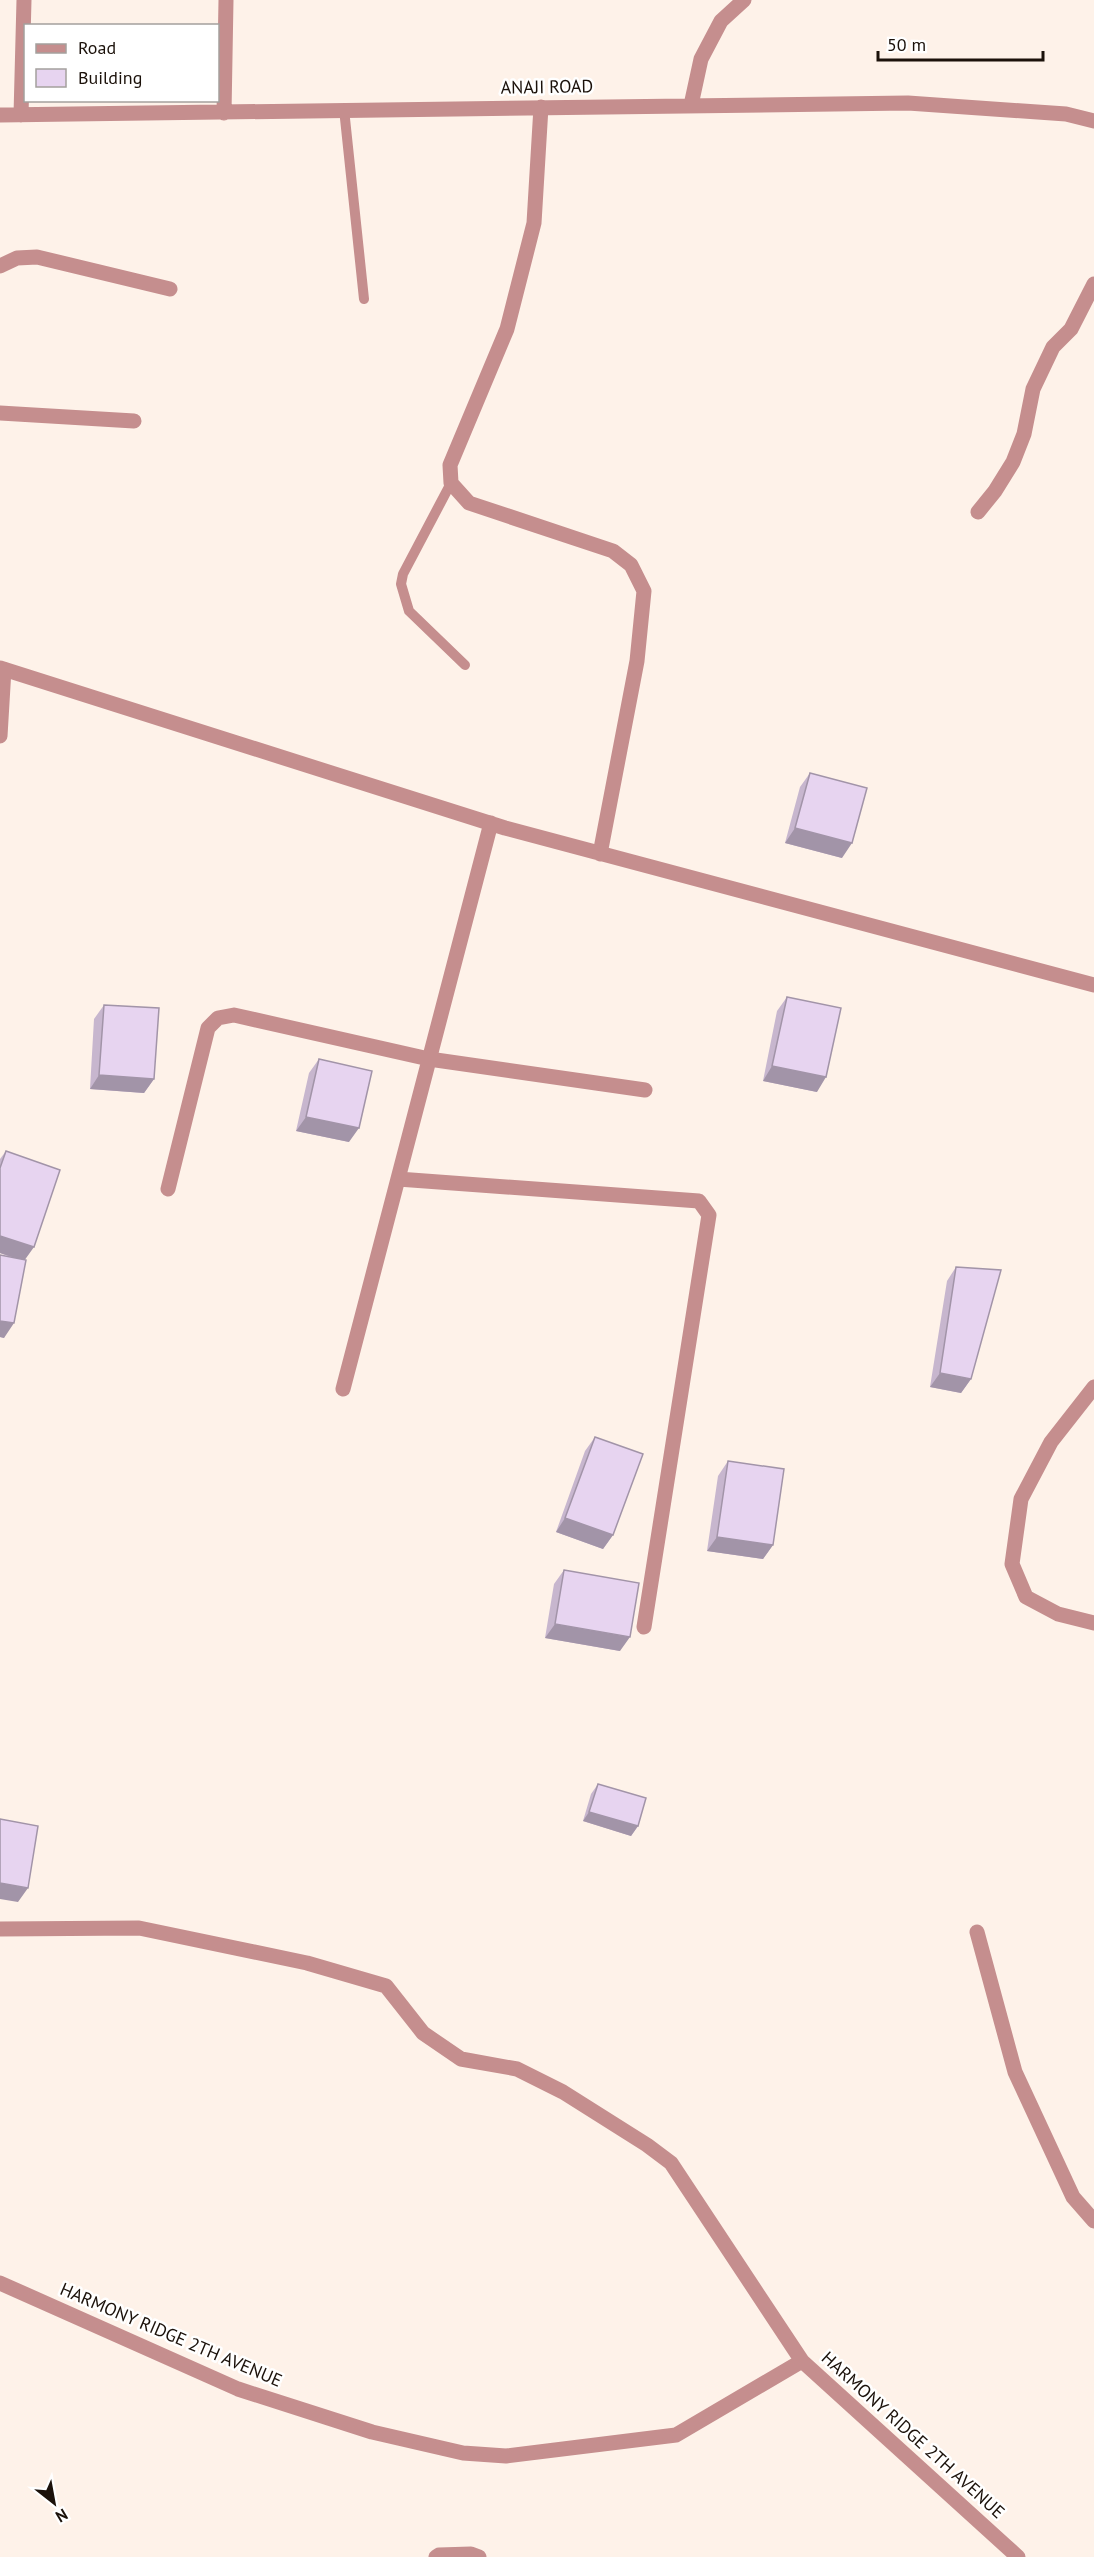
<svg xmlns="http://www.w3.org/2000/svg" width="1094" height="2557" font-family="'PT Sans',sans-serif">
  <rect width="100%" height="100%" fill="#fef2e9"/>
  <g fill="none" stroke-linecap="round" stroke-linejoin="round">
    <path stroke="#c58e8e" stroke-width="10" d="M344,109L364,299
      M451,483L403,574L401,584L409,611L465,665"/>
    <path stroke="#c58e8e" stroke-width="15" d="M691,105L701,59L721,21L744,0
      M541,107L534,223L507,329L450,465L451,483L469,503L613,551L631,565L644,591L637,661L600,854
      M224,113L226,0
      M0,115L908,103L1066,114L1094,121
      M21,115L24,0
      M0,266L17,258L37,257L170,289
      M0,413L134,421
      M978,512L995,491L1013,462L1024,434L1033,389L1053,347L1071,329L1094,284
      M0,668L505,828L1094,985
      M0,736L4,669
      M398,1179L699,1201L709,1215L644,1627
      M168,1189L208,1028L218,1018L234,1015L429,1059L645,1090
      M1094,1387L1051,1442L1021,1499L1012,1564L1026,1597L1058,1614L1094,1623
      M343,1389L491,823
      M0,1929L139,1928L307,1963L386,1986L423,2033L461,2059L517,2069L563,2092L647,2145L671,2163L802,2361
      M977,1932L1015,2072L1073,2197L1094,2221
      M0,2283L238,2389L372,2432L463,2453L506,2456L676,2435L802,2361L1018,2557
      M436,2557L439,2555L471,2554L479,2557"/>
  </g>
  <path fill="#c7b6ce" d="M810,773L842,858L785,843L800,787Z
    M787,997L817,1092L763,1081L777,1011Z
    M104,1005L154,1079L144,1093L90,1089L94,1019Z
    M319,1059L349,1142L296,1131L309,1073Z
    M6,1151L25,1259L4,1338L0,1337V1255L10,1257L0,1253V1159Z
    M956,1267L971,1379L961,1393L930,1387L947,1281Z
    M595,1437L613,1535L603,1549L556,1532L585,1451Z
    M728,1461L773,1545L763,1559L707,1551L718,1476Z
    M564,1570L620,1651L545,1638L554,1584Z
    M598,1784L638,1826L631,1836L583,1821L591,1794Z"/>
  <path fill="#a294a8" d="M795,828L852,843L842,858L785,843Z
    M772,1066L826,1077L817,1092L763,1081Z
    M99,1075L154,1079L144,1093L90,1089Z
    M306,1117L359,1128L349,1142L296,1131Z
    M0,1236L34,1247L24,1261L0,1253Z
    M0,1321L14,1323L4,1338L0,1337Z
    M940,1373L971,1379L961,1393L930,1387Z
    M565,1518L613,1535L603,1549L556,1532Z
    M717,1537L773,1545L763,1559L707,1551Z
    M555,1624L630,1637L620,1651L545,1638Z
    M589,1812L638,1826L631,1836L583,1821Z
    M0,1883L28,1888L18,1902L0,1899Z"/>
  <path fill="#e7d4f0" stroke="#a294a8" stroke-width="1.5" d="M810,773L867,788L852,843L795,828Z
    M787,997L841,1008L826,1077L772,1066Z
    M104,1005L159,1008L154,1079L99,1075Z
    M319,1059L372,1071L359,1128L306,1117Z
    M6,1151L60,1170L34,1247L0,1236V1168Z
    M0,1255L26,1260L14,1323L0,1321Z
    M956,1267L1001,1270L971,1379L940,1373Z
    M595,1437L643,1454L613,1535L565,1518Z
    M728,1461L784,1469L773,1545L717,1537Z
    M564,1570L639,1583L630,1637L555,1624Z
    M598,1784L646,1798L638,1826L589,1812Z
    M0,1819L38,1826L28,1888L0,1883Z"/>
  <g text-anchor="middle" stroke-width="5" stroke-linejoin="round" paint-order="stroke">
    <g font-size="18" fill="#1b110a" stroke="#fff">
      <text transform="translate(547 87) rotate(-1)" y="6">ANAJI ROAD</text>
      <text transform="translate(171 2335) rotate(23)" y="6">HARMONY RIDGE 2TH AVENUE</text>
      <text transform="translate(913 2435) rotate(42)" y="6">HARMONY RIDGE 2TH AVENUE</text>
    </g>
  </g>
  <rect x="24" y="24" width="195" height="78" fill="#ffffff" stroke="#a4a09d" stroke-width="1.5"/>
  <rect x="36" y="44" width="30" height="9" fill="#c58e8e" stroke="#a4a09d" stroke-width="1.5"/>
  <text x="78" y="54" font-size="18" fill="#1b110a">Road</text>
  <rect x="36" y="69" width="30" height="18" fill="#e7d4f0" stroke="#a4a09d" stroke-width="1.5"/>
  <text x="78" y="84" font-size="18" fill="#1b110a">Building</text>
  <g transform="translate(54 2503) rotate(149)" stroke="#ffffff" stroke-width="4.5" paint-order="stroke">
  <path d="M0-4.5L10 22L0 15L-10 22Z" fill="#1b110a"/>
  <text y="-9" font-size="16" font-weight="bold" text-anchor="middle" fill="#1b110a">N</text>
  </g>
  <path d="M878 51v9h165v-9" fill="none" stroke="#1b110a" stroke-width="3"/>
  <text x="887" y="51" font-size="18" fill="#1b110a" stroke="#ffffff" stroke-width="4.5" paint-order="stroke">50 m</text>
</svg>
